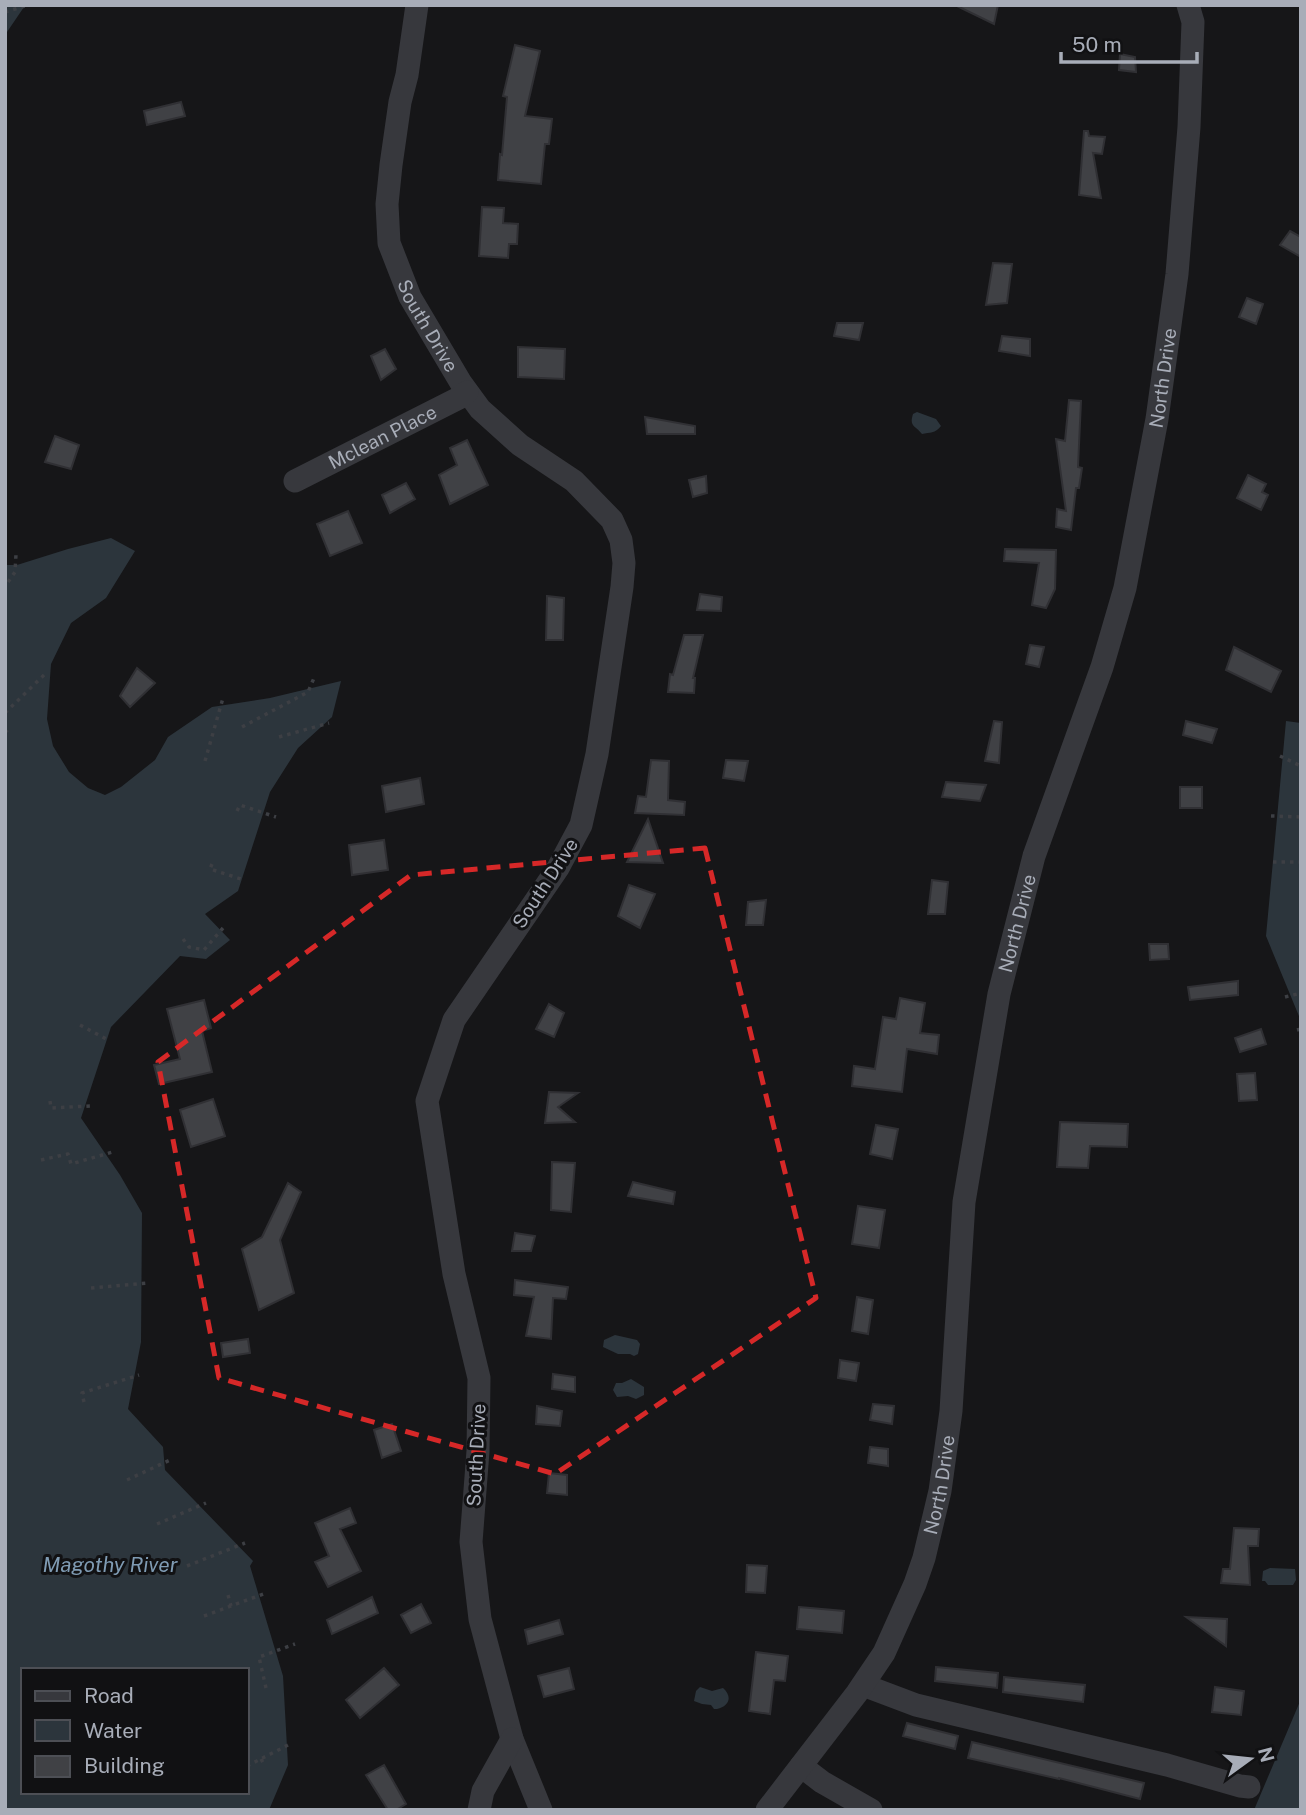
<svg xmlns="http://www.w3.org/2000/svg" width="1306" height="1815" font-family="'Public Sans',sans-serif">
  <rect width="100%" height="100%" fill="#161618"/>
  <path fill="#2c353c" fill-rule="evenodd" d="M5,5H24V7L5,35Z
    M917,412L936,419L941,426C935,434 930,432 922,434C915,425 909,427 913,414Z
    M111,538L135,551L106,598L71,623L51,664L47,719L53,746L69,772L88,788L105,795L121,787L155,760L168,737L212,707L270,698L341,681L332,717L298,748L270,792L238,891L205,914L230,940L206,959L180,956L111,1027L81,1118L120,1175L142,1213L141,1342L128,1409L163,1447L165,1470L253,1561L250,1566L283,1676L288,1765L269,1810H5V565H17L68,549ZM23,1670H247V1792H23Z
    M1286,721L1301,723V1021L1266,936Z
    M615,1335L637,1340L640,1344L638,1354L634,1356L630,1354H618L603,1347L604,1340Z
    M631,1379L644,1387V1395L636,1399L628,1396L617,1397L613,1390L616,1383H622Z
    M1270,1568L1295,1569L1296,1580L1293,1585H1268L1265,1581H1262L1263,1571Z
    M700,1687L712,1691L723,1688C733,1697 729,1706 717,1709H714L711,1705L702,1704L694,1701L696,1691Z
    M1301,1699V1810H1254Z"/>
  <path fill="#404145" stroke="#303034" stroke-width="2" d="M955,5H998L994,24Z
    M515,45L540,51L525,116L552,119L549,144H545L541,184L498,180L500,154L502,155L507,97L503,96Z
    M1120,54L1135,57L1136,72L1119,70Z
    M181,102L185,116L147,125L144,111Z
    M1084,131H1088L1089,136L1105,137L1102,154L1093,153L1101,198L1079,195Z
    M482,207L504,208L503,223L518,224L517,244H509L508,258L479,256Z
    M1290,231L1301,237V257L1280,245Z
    M993,263L1012,264L1007,303L986,305Z
    M1247,298L1263,304L1256,324L1239,317Z
    M837,323H863L859,340L834,336Z
    M1002,336L1030,339V356L999,351Z
    M518,347L565,349L564,379L518,377Z
    M385,349L396,369L381,380L371,356Z
    M1069,400L1081,401L1078,467L1082,468L1079,488H1076L1071,530L1056,527L1057,509L1066,511L1056,439L1065,441Z
    M645,417L695,426V434H647Z
    M55,436L79,445L71,469L45,462Z
    M467,440L488,485L450,504L439,475L457,465L450,448Z
    M1248,475L1266,484L1262,492L1268,495L1261,510L1237,498Z
    M706,476L707,493L693,497L689,480Z
    M406,483L415,499L390,513L382,495Z
    M348,511L362,543L330,556L317,524Z
    M1005,549L1056,550L1055,589L1046,608L1032,605L1039,563L1004,561Z
    M700,594L722,597L721,611L697,610Z
    M547,596L564,598L563,640H546Z
    M684,635H703L693,678H695L694,693L668,692L670,674L673,675Z
    M1030,645L1044,647L1039,667L1026,664Z
    M1234,647L1281,671L1271,692L1226,670Z
    M137,668L155,683L130,707L120,696Z
    M994,721L1002,722L999,763L985,761Z
    M1186,721L1217,729L1212,743L1183,735Z
    M651,760L669,761L668,800L685,802L684,815L635,813L638,796L646,797Z
    M726,760L748,761L744,781L723,778Z
    M420,778L424,804L386,812L382,786Z
    M946,782L986,785L980,801L942,797Z
    M1180,787H1202V808H1180Z
    M648,819L663,863L627,862Z
    M384,840L388,870L352,875L349,845Z
    M932,880L948,882L945,914H928Z
    M629,885L655,894L640,928L618,916Z
    M766,900L763,925H746L748,902Z
    M1149,944H1168L1169,959L1150,960Z
    M1238,981V995L1190,1000L1188,987Z
    M900,998L925,1003L920,1033L939,1035L937,1054L907,1049L902,1092L852,1086L854,1066L875,1069L883,1017L896,1019Z
    M204,1000L211,1028L202,1031L212,1072L159,1084L154,1065L180,1059L167,1009Z
    M549,1004L564,1013L554,1037L536,1029Z
    M1261,1029L1266,1044L1240,1052L1235,1038Z
    M1255,1073L1257,1100L1239,1101L1237,1074Z
    M549,1092L578,1093L558,1107L575,1122L545,1123Z
    M213,1099L225,1136L191,1147L180,1110Z
    M1060,1122L1128,1124L1127,1147L1090,1146L1088,1168L1057,1167Z
    M876,1125L898,1129L892,1159L870,1154Z
    M552,1162L575,1163L571,1212L551,1210Z
    M633,1182L675,1192L673,1204L628,1196Z
    M288,1183L301,1192L280,1240L294,1293L259,1310L242,1249L262,1237Z
    M858,1206L885,1210L879,1248L852,1244Z
    M515,1233L535,1236L531,1251H512Z
    M515,1280L568,1287L566,1299L553,1298L551,1339L526,1336L534,1297L514,1295Z
    M857,1297L873,1300L868,1334L852,1331Z
    M248,1339L250,1353L223,1357L221,1343Z
    M840,1360L859,1363L856,1381L838,1378Z
    M553,1374L575,1377V1392L552,1389Z
    M873,1404L894,1406L892,1424L870,1420Z
    M537,1406L562,1411L560,1426L536,1424Z
    M392,1424L401,1451L382,1458L374,1430Z
    M870,1447L888,1449V1466L868,1463Z
    M549,1473L567,1475V1495L547,1493Z
    M350,1508L356,1523L340,1529L361,1571L328,1587L315,1562L329,1556L315,1523Z
    M1234,1528L1259,1529L1258,1546H1248L1250,1585L1221,1583L1223,1569H1230Z
    M747,1565L767,1566L765,1593L746,1592Z
    M372,1597L378,1613L332,1634L327,1620Z
    M421,1604L431,1623L411,1633L401,1615Z
    M799,1607L844,1611L842,1633L797,1629Z
    M1186,1617L1227,1619L1226,1646Z
    M559,1620L563,1634L528,1644L525,1630Z
    M756,1652L788,1656L785,1681L774,1680L770,1714L749,1711Z
    M936,1667L998,1673L997,1688L935,1681Z
    M384,1668L399,1685L360,1718L346,1700Z
    M569,1668L574,1689L544,1697L538,1676Z
    M1004,1677L1085,1685L1083,1702L1003,1692Z
    M1215,1687L1244,1691L1241,1715L1212,1712Z
    M907,1723L958,1736L955,1749L903,1736Z
    M972,1742L1144,1783L1140,1799L1059,1778V1779L968,1758Z
    M384,1765L406,1804L396,1810H388L366,1775Z"/>
  <g fill="none" stroke-linecap="round" stroke-linejoin="round">
    <path stroke="#3d3f44" stroke-width="3.5" stroke-dasharray="3.5 5" stroke-linecap="butt" d="M5,12L28,5
      M8,582L15,572L16,554
      M5,713L46,673
      M242,727L308,692L314,678
      M5,730L11,736
      M279,737L329,723
      M1280,756L1301,766
      M205,761L223,698
      M237,811L240,805L276,817
      M1271,816L1301,817
      M1273,862H1301
      M212,864L210,869L244,880
      M183,939L189,947L204,950L223,928
      M1285,997L1301,993
      M80,1025L110,1041
      M1297,1030L1301,1029
      M50,1101L51,1108L90,1106
      M41,1160L68,1154L71,1164L116,1151
      M91,1288L147,1283
      M84,1402L82,1393L139,1375
      M127,1480L170,1460
      M157,1524L206,1503
      M187,1566L245,1543
      M228,1595L231,1606
      M204,1616L266,1593
      M266,1688L259,1657L295,1644
      M261,1759L265,1766
      M247,1766L292,1743"/>
    <g stroke="#37383d" stroke-width="23">
      <path id="s1" d="M417,5L407,75L400,102L391,165L387,204L389,243L410,297L461,383L480,409L520,445L574,481L612,520L621,540L624,563L622,587L597,754L581,825L558,868L454,1020L427,1101L454,1274L479,1378L478,1451L471,1542L480,1619L512,1739L541,1810"/>
      <path id="s2" d="M295,481L459,398L467,392"/>
      <path d="M863,1685L916,1705L1167,1765L1240,1786L1249,1787"/>
      <path d="M801,1766L822,1782L871,1810"/>
      <path d="M479,1810L483,1791L512,1739"/>
      <path id="s3" d="M767,1810L857,1693L884,1653L915,1584L924,1558L940,1491L951,1411L964,1202L999,994L1034,856L1102,667L1125,588L1157,419L1177,274L1189,127L1193,22L1188,5"/>
    </g>
  </g>
  <path fill="none" stroke="#d62828" stroke-width="5" stroke-dasharray="14 9" stroke-linejoin="round" d="M705,848L816,1298L555,1474L219,1378L158,1062L411,875Z"/>
  <g text-anchor="middle" stroke-width="6" stroke-linejoin="round" paint-order="stroke">
    <g font-size="19" fill="#a8adb8" stroke="#111113">
      <text dy="7" stroke="none"><textPath href="#s1" startOffset="332">South Drive</textPath></text>
      <text dy="7" stroke="none"><textPath href="#s3" startOffset="1508">North Drive</textPath></text>
      <text dy="7" stroke="none"><textPath href="#s2" startOffset="98">Mclean Place</textPath></text>
      <text transform="translate(545 883) rotate(-57)" y="7">South Drive</text>
      <text dy="7" stroke="none"><textPath href="#s3" startOffset="942">North Drive</textPath></text>
      <text transform="translate(476 1455) rotate(-87)" y="7">South Drive</text>
      <text dy="7" stroke="none"><textPath href="#s3" startOffset="374">North Drive</textPath></text>
    </g>
    <g font-size="21" font-style="italic" fill="#7f9bb3" stroke="#111113">
      <text x="110" y="1572">Magothy River</text>
    </g>
  </g>
  <rect width="1306" height="1815" fill="none" stroke="#a8adb8" stroke-width="14"/>
  <rect x="21" y="1668" width="228" height="126" fill="#111113" stroke="#4d4f55" stroke-width="2"/>
  <rect x="35" y="1691" width="35" height="10" fill="#37383d" stroke="#4d4f55" stroke-width="2"/>
  <text x="84" y="1703" font-size="21" fill="#a8adb8">Road</text>
  <rect x="35" y="1720" width="35" height="21" fill="#2c353c" stroke="#4d4f55" stroke-width="2"/>
  <text x="84" y="1738" font-size="21" fill="#a8adb8">Water</text>
  <rect x="35" y="1756" width="35" height="21" fill="#404145" stroke="#4d4f55" stroke-width="2"/>
  <text x="84" y="1773" font-size="21" fill="#a8adb8">Building</text>
  <g transform="translate(1250 1759) rotate(75)" stroke="#111113" stroke-width="5" paint-order="stroke">
  <path d="M0-5L12 26L0 18L-12 26Z" fill="#a8adb8"/>
  <text y="-10" font-size="19" font-weight="bold" text-anchor="middle" fill="#a8adb8">N</text>
  </g>
  <path d="M1061 52v10h136v-10" fill="none" stroke="#a8adb8" stroke-width="3.5"/>
  <text x="1072" y="52" font-size="21" fill="#a8adb8" stroke="#111113" stroke-width="5" paint-order="stroke">50 m</text>
</svg>
